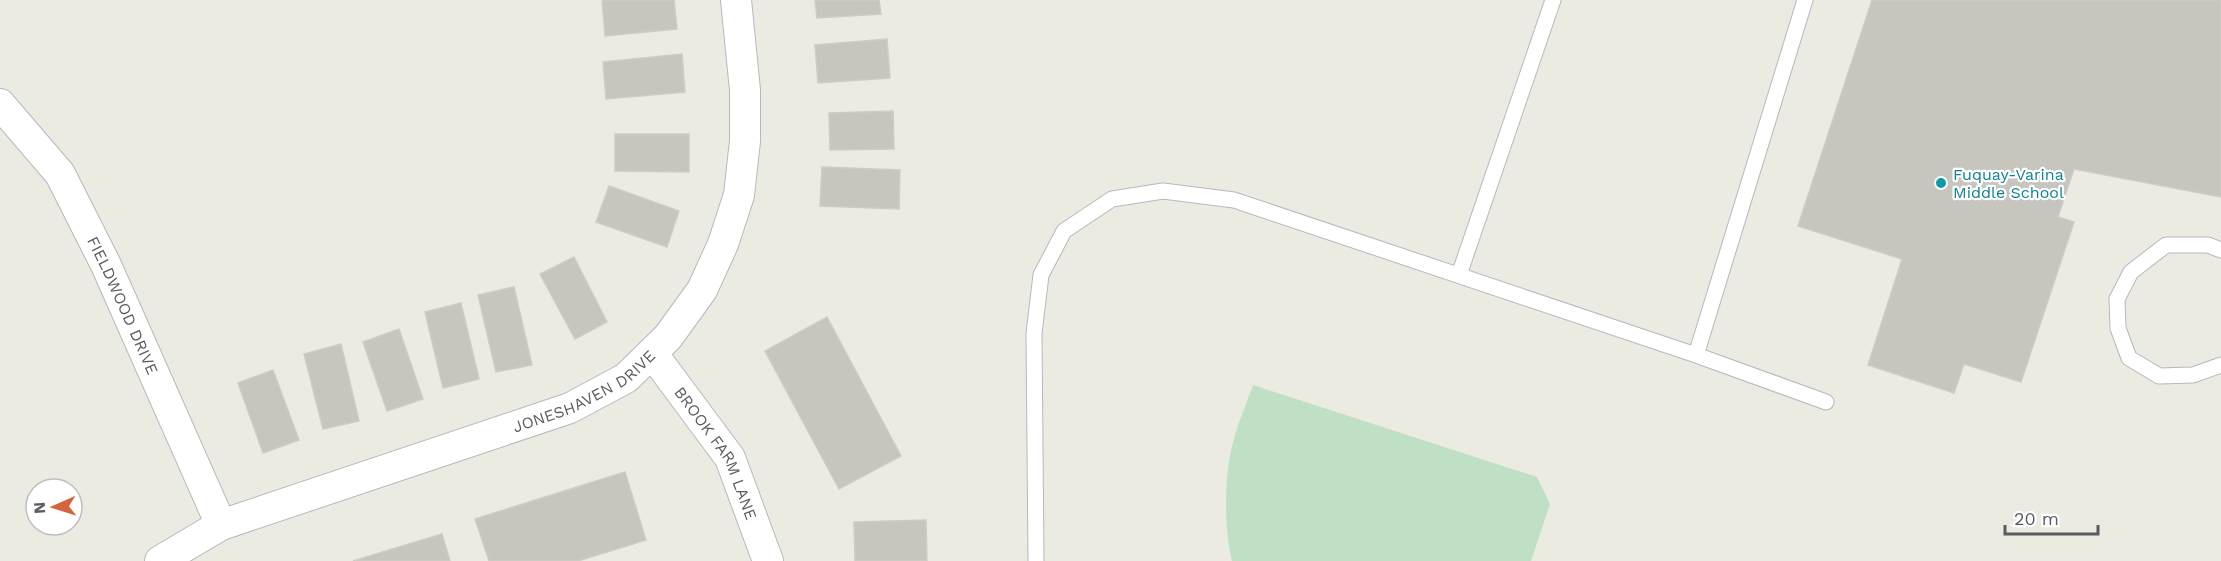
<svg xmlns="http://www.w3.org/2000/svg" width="2221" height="561" font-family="'Work Sans',sans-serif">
  <rect width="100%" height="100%" fill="#ebebe1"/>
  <path fill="#c0e0c6" d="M1253,385L1537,477L1550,504L1531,561H1232C1224,527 1224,480 1232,446C1237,425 1246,405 1253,385Z"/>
  <path fill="#c6c5be" stroke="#cfcdc1" stroke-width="1.5" d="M602,0H674L677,29L605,36Z
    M815,0H879L881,14L817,18Z
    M1872,0H2221V197L2074,169L2058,217L2074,222L2021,382L1964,364L1954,393L1868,365L1902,259L1798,226Z
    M887,39L890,78L818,83L815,45Z
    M682,54L685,92L606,99L603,62Z
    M893,111L894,149L830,150L829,113Z
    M615,134H689V172L615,171Z
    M822,167L900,170L899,209L820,206Z
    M609,186L679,211L667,247L596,222Z
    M574,257L607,322L575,339L540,274Z
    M514,287L532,365L496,372L478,295Z
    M461,303L479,379L443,388L425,312Z
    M827,317L901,456L839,489L765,351Z
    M399,329L423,399L387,411L363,342Z
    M341,344L359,421L323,429L304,354Z
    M273,370L299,440L263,453L238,383Z
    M625,472L646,540L578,561H489L475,519Z
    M926,520L927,561H855L854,522Z
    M442,534L450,561H353Z"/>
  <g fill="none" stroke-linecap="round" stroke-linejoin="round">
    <defs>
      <path id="lane" d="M2221,250L2208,245H2166L2131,272L2117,299L2118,328L2129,358L2159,376L2193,375L2221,365
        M1459,275L1553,0
        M1696,355L1805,0
        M1036,561L1034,333L1041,275L1064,231L1112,199L1163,191L1234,200L1696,355L1826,402"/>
      <g id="street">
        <path id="s1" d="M0,104L60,174L106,265L221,525"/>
        <path id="s2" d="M652,353L730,458L768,561"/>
        <path id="s3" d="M160,561L221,525L570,408L626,378L668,337L702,290L723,244L739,195L745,141V90L736,0"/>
      </g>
    </defs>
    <use href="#lane" stroke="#b7b8bd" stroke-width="17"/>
    <use href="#street" stroke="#b7b8bd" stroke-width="32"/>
    <use href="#lane" stroke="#fff" stroke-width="15"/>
    <use href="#street" stroke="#fff" stroke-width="30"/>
  </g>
  <circle fill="#0f9aa8" stroke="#fff" stroke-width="2" cx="1941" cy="183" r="6"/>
  <g text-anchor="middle" stroke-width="4.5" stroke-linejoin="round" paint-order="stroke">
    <g font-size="16" fill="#0d838f" stroke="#fff" text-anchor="start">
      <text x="1953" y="180">Fuquay-Varina<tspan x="1953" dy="18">Middle School</tspan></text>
    </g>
    <g font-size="16" fill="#5a5c61" stroke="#fff">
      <text dy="6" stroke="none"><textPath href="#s1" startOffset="238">FIELDWOOD DRIVE</textPath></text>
      <text dy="6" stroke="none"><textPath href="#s3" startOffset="459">JONESHAVEN DRIVE</textPath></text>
      <text dy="6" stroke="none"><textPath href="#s2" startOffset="120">BROOK FARM LANE</textPath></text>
    </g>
  </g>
  <g transform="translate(54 507) rotate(267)"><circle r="28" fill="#ffffff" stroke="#bdbec0" stroke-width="1.5"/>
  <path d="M0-4.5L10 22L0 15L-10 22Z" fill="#d5643e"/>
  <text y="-9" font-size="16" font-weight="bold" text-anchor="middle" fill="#5a5c61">N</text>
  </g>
  <path d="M2005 525v9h93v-9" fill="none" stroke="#5a5c61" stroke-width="3"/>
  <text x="2014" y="525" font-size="18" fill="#5a5c61" stroke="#ffffff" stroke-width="4.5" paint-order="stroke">20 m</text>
</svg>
